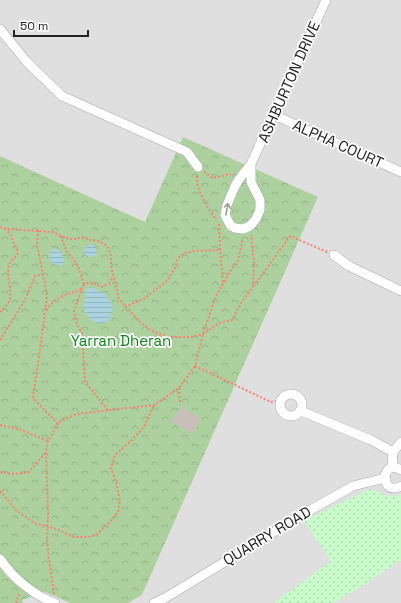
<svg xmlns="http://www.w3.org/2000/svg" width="401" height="603" font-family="'Space Grotesk',sans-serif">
  <defs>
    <pattern id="forest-crowns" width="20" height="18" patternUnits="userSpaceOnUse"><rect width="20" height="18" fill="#add19e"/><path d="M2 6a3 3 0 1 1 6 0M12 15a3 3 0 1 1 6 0" fill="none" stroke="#95b388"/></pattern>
    <pattern id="park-dots" width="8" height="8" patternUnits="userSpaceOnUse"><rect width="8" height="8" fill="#c8facc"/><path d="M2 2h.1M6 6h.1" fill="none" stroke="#acd6af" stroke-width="1.8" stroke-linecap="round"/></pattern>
    <pattern id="water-rules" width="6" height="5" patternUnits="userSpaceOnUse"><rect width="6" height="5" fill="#aad3df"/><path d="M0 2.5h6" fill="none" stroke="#92b5bf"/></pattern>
  </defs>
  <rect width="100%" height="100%" fill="#f2efe9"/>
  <path fill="#e0dfdf" d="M0,0H401V603H128L142,595L318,197L145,222L0,156Z
    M45,592L70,603H22V600Z"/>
  <path fill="url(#forest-crowns)" d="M183,137L318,197L142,595L128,603H70L45,592L22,600L23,603H0V156L145,222Z"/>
  <path fill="url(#park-dots)" d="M369,489L392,497L401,494V561H399L367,583L334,603H274L331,561L304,521Z"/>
  <path fill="url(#water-rules)" d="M93,244L96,248V256C91,257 87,258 84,253V250L88,245Z
    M53,248L60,251L64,258L62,266C53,264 51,264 49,255Z
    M90,287L105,294L113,306L111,316L107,322C93,326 88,318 83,307L85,300V291Z"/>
  <path fill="#c7bfb8" d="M183,405L184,409L201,418L193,434L169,421L173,419Z"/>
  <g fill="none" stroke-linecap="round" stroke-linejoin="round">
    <defs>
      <path id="street" d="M0,29L26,61L62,96L187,152L198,167
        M274,115L401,172
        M251,164V182L260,200V210L256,219L250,226L243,229L235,228L231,226L227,219L225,215L227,205L235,186L240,178L251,164L326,0
        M334,255L349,266L401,291
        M280 405a11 11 0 1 1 22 0a11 11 0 1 1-22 0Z
        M301,411L371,440L393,452
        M392,468L393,452L401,442
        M401,470C380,457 380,498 401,486
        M0,559C13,578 33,595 55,603
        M154,603L165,598L307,512L353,486L385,478"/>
    </defs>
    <use href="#street" stroke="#a9a9a9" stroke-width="10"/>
    <path stroke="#fa8072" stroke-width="2" stroke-dasharray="2 2" stroke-linecap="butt" d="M204,172L213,178L231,174
      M197,176C195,189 209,209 216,220
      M219,224L220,250L223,282
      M0,227L6,229L53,232L61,236L71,239H76L82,237L90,240L99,241L107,246L109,250L111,256V266L119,299L140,322L152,331L168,337H190L203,334L219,323L232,320L241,303L253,287L254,263L251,235
      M38,230L37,245L47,295L42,335L33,398L58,424
      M61,236L66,250L78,266L84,285
      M254,286L290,236L327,252
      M125,307L145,298L168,280L175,268L178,258L183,254L193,251L220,250
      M46,310C50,304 58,298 65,295C70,293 76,292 81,289
      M0,312C3,309 9,304 10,299C12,288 5,273 10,263C12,259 16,257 18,253L10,234L6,229
      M0,340L25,300L35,276L43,274
      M195,366L271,402L280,401
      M179,388L180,402
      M108,410L85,382L82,333L76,322L74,311L82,288L84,285L89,282L102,287L109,283L113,277
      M0,425L21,430L48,441
      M0,472L13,474L29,472L46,452
      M0,491L16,510L34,523L41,525L47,526L61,531L74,537H88L96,535L110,522L118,512L120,501L116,482L111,468L115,455L132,440L144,427L154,405
      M54,594L48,551L47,540L48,513L46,451L48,441L50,438L59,422L76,414L154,405L179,388L195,366L203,334L216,296L229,273L238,261L243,238
      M17,603L16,601L20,593"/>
    <use href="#street" stroke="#fff" stroke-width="9"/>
  </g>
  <defs><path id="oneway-shaft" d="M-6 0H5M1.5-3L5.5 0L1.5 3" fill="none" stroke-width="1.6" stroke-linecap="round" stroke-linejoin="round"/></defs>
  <use stroke="#9c9c9c" href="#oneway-shaft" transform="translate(227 209) rotate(-80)"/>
  <g text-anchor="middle" stroke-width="3.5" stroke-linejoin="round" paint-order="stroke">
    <g font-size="15" fill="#222" stroke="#fff">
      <text transform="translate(289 82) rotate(-66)" y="5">ASHBURTON DRIVE</text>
      <text transform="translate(338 144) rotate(24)" y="5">ALPHA COURT</text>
      <text transform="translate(267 536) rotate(-31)" y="5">QUARRY ROAD</text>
    </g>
    <g font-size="15" fill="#0c8416" stroke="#fff">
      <text x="121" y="346">Yarran Dheran</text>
    </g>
  </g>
  <path d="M14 30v6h74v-6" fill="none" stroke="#222222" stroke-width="2"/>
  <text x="20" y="30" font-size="12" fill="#222222" stroke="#ffffff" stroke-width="3" paint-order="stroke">50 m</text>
</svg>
